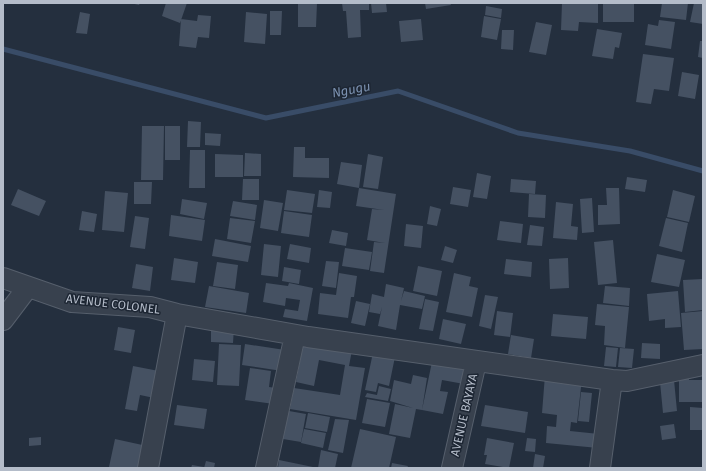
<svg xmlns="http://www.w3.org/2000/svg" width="706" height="471" font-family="'Fira Sans',sans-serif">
  <rect width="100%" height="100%" fill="#242f3e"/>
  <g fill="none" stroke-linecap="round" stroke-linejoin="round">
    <path stroke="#394c67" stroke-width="5" d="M3,49L266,118L398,91L518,133L630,151L703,171"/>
  </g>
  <path fill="#455162" d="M130,3H140L139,5Z
    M166,3H187L180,23L162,16Z
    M298,3H317L316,27H298Z
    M342,3H369V10H360L361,37L348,38L346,11H343Z
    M371,3H386L387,12L372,13Z
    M425,3H450L451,5L426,9Z
    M562,3H598V23L579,22L578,31L561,30Z
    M603,3H634V22H603Z
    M662,3H688L686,20L660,17Z
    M694,3H703V24L690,22Z
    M486,6L502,9L501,18L485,15Z
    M270,11H282L281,35H270Z
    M80,12L90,14L87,34L76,33Z
    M246,12L267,14L265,44L244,42Z
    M198,15L211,16L209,38L198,37L196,48L179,46L181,19L197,21Z
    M484,16L501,19L497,40L481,37Z
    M421,19L423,40L401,42L399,21Z
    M659,20L675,22L671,49L645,45L648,24L658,26Z
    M536,22L552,25L546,55L529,52Z
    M597,29L622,33L619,48L615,47L613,59L592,56Z
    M502,30H514L513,50L501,49Z
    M700,41H703V58L698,57Z
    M643,54L674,58L669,91L654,89L651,104L636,102Z
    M682,72L699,75L695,99L678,96Z
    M188,121L201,122L200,147H187Z
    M142,126H164L163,180H141Z
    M165,126H180V160H165Z
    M205,133L221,134L220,146L205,145Z
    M294,147H305V158H329V178L293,177Z
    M190,150H205V188H189Z
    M245,153L261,154V176H244Z
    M215,154L243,155V177H215Z
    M368,154L383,157L378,189L363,187Z
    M341,162L362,165L359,188L337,184Z
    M477,173L491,176L487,199L473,197Z
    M627,177L647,180L645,192L625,189Z
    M243,179H259V200H242Z
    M511,179L536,181L535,194L510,192Z
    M134,182H152L151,204H134Z
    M453,187L471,190L468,207L450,204Z
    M359,188L396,194L384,273L370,271L374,242L385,243L367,240L372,209L384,210L356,206Z
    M606,188H619L620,224L598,225V205H607Z
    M18,189L46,201L39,216L11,205Z
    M287,190L315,194L312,213L284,210Z
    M319,190L332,192L330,208L317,207Z
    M673,190L695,196L689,222L667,217Z
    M105,191L128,193L124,232L102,230Z
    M529,194L546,195L545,218L528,217Z
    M592,198L594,232L582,233L580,199Z
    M182,199L207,203L204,219L180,214Z
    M264,200L283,203L278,231L260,228Z
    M233,201L257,205L255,220L230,216Z
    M556,202L573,204L571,226L578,227L577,240L553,238Z
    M430,206L441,209L437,226L427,224Z
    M82,211L97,214L94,232L79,230Z
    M284,211L312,215L309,237L281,233Z
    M171,215L205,220L202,241L169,236Z
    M135,216L149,218L145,249L130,247Z
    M230,218L255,221L251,243L227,239Z
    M666,218L688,223L682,252L659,246Z
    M500,221L523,224L521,243L497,240Z
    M406,224L423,226L421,248L404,246Z
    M530,225L544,227L542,246L527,245Z
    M332,230L348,233L346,246L329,243Z
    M215,239L251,246L248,262L212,256Z
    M613,240L617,283L598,285L594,242Z
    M264,244L281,246L278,277L261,275Z
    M290,244L311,248L309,263L287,259Z
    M445,246L457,250L453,263L441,260Z
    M345,248L372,252L369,270L342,266Z
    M657,254L685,260L679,287L651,282Z
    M174,258L198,262L195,283L171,280Z
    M568,258L569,288L550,289L549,259Z
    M506,259L532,262L531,277L504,274Z
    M326,261L339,262L336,288L322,286Z
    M217,262L238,265L235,289L213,286Z
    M136,264L153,267L150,291L132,288Z
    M418,266L442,271L437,296L413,291Z
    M284,267L301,270L299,284L282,281Z
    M339,273L357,276L354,297H351L348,318L318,314L320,293L336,295Z
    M454,273L471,277L469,286L478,288L472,317L446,312Z
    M703,279V310L685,312L683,280Z
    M266,283L288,286L289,283L313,288L307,321L283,317L285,309L298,311L300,300L286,298L285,306L263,302Z
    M386,284L404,288L401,301L404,291L425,296L422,309L400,305L396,330L378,326L382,307L380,314L369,312L372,294L384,297Z
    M209,286L249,293L246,313L205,307Z
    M605,286L630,288L629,306L603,303Z
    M678,291L681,327L665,328V319L649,321L647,294Z
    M485,295L498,297L491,329L479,326Z
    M425,299L439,302L433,331L419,329Z
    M356,301L370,304L365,326L351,323Z
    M597,304L629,307L625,348L604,345L605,326L595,325Z
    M497,311L513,313L510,337L494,335Z
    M703,311V349L684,350L681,313Z
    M553,314L588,317L586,339L551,336Z
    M443,319L466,324L461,344L439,339Z
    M118,327L135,330L131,353L114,350Z
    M211,327L234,328L233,343L211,342Z
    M305,335L353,345L349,366L365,368L356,420L290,409L294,388L340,395L345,365L319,360L314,386L296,382Z
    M511,335L534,339L531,358L508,354Z
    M642,343L660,344V359L641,358Z
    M219,344L241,345L239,386L217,385Z
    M245,344L285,350L282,371L242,365Z
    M606,347L618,348L616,367L604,366Z
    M374,348L396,352L389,386L378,383L376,392L365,390Z
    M620,348L634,349L632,368L618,367Z
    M433,357L468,364L464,384L442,380L440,391L448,392L443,414L422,410Z
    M194,359L215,361L213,382L192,380Z
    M133,366L164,372L159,399L140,395L137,411L125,409Z
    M250,368L271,371L269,387L276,388L274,404L245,400Z
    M679,374H689V380H703V402H679Z
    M413,375L427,378L422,410L416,409L410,438L389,434L395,404L413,408L390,401L394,380L411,384Z
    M545,375L582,378L577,423L571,422L570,431L599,434L598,448L546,443L547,426L556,427L557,415L542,413Z
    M674,380L677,411L663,413L660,382Z
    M379,386L391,389L388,401L365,397L367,393L377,395Z
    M581,392L592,393L589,422L578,421Z
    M367,399L390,403L385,427L362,423Z
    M177,405L207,409L204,429L174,425Z
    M485,405L528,412L525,433L481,426Z
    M690,407L703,408V430H690Z
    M289,411L306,414L301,442L283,439Z
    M308,413L330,417L327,432L305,428Z
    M335,419L349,420L343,453L328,450Z
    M674,424L676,438L662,440L660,426Z
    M304,429L326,433L323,448L301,443Z
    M360,429L396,437L389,468H351Z
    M41,437V445L29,446V438Z
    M487,438L514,443L509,468L485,464L487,455H484Z
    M527,438L536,439L535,452L525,451Z
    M115,439L147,446L142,468L109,467Z
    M321,450L338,454L335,468H318Z
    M535,454L545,456L543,468H533Z
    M279,460L313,467V468H278Z
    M206,461L215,463L214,468H204Z
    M392,463L408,466L407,468H391Z
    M192,465L204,467V468H191Z"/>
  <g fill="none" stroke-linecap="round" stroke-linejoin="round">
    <defs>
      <path id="minor" d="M3,278L72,302L150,307L177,314L308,337L612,380L627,381L703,365
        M3,320L28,287
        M148,468L177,314
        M266,468L295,335
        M452,468L476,362
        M600,468L612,380"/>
    </defs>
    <use href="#minor" stroke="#565f6c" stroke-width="22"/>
    <use href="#minor" stroke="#38414e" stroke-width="20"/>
  </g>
  <g text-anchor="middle" stroke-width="3" stroke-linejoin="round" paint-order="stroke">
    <g font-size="12" fill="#b4bcc9" stroke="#1d2633">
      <text transform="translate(113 304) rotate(7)" y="4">AVENUE COLONEL</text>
      <text transform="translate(464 415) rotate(-77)" y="4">AVENUE BAYAYA</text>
    </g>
    <g font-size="13" font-style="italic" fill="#7c92b1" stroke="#1d2633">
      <text transform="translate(351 89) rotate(-11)" y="5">Ngugu</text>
    </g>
  </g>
  <rect width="706" height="471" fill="none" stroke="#b4bcc9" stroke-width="8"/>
</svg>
